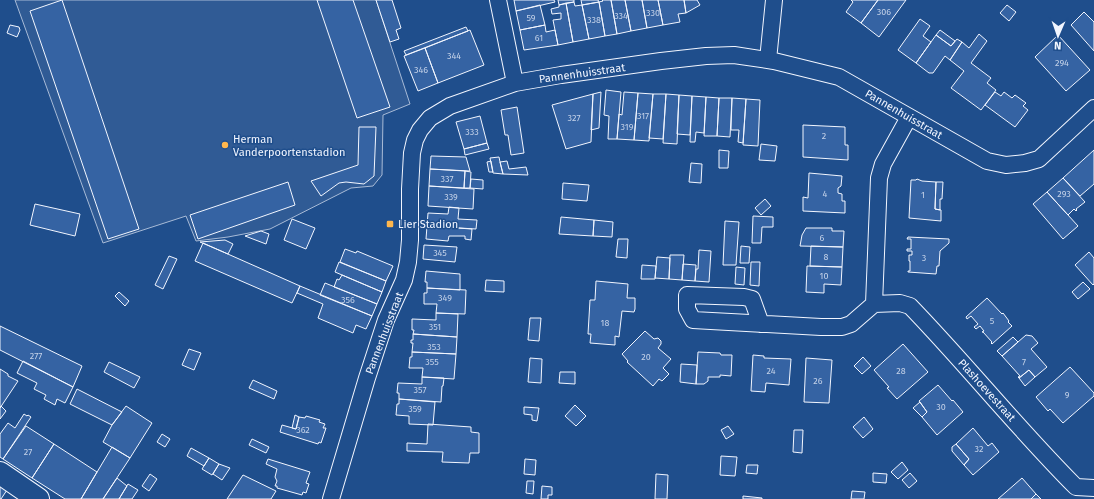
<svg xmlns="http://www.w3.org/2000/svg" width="1094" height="499" font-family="'Fira Sans',sans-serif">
  <rect width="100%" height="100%" fill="#1f4e8c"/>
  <path fill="#305b95" stroke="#a8bbd7" d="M15,0H376L410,104L383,115L382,175L373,186L351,188L270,229L228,237L196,241L186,216L103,243Z"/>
  <path fill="#3563a3" stroke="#f2f6ff" d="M62,0L139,229L108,239L30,11Z
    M317,0H353L390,107L357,118Z
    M376,0H392L401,28L396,30L399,39L390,42Z
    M514,0H554L555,2L516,11Z
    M558,0H574V2L559,5Z
    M581,0H598L599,2L582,5Z
    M602,0H611L617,34L605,36L599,2L603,1Z
    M611,0H625L631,31L617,34Z
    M625,0H642L647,28L631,31Z
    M642,0H658L663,25L647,28Z
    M658,0H684L686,13L678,14L680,22L663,25Z
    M684,0H697L700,5L686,13Z
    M851,0H878L861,23L846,12L853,2Z
    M878,0H906L879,37L861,23Z
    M574,2L575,6L582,5L589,39L573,42L566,3Z
    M599,2L605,36L589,39L582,5Z
    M566,3L573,42L558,45L553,20L561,19V13L552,14L551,9L559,7V5Z
    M540,5L545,25L520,30L516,11Z
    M1007,5L1016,12L1009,21L1000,13Z
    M1084,12L1094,22V51L1071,25Z
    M920,19L930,26L923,36L931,42L916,63L898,50Z
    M10,25L19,27L20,30L17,37L7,33Z
    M545,25L546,32L555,30L558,45L524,50L520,30Z
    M466,27L468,31L406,55L404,51Z
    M470,30L484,65L438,83L425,48Z
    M940,30L955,41L951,46L936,35Z
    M979,34L987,41L971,63L991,78L987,83L996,90L981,110L951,88L964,71L950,60L962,42L969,48Z
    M936,35L951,46L957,39L962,42L950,60L945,56L933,73H929L916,63Z
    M1058,35L1090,70L1066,91L1035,57Z
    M425,48L438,83L418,91L404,56Z
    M606,90L621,92L617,139H608L609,116L604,115Z
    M601,92L599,128L591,130L593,94Z
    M624,92L638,93L634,140L617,139L619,114L622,115Z
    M995,92L1001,96L1004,92L1012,98L1015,95L1026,103L1023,106L1028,110L1015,127L985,105Z
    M638,93L653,94L649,141L634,140Z
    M593,94L591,142L566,149L552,105Z
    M653,94H666L663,139L649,138Z
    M666,94L679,95L677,144L663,143Z
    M679,95L692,96L690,135L677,134Z
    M692,96L706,97L704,133L696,132L695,142H690Z
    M706,97L719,98L717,136H704Z
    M719,98H732L730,137L717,136Z
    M732,98L746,99L743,143L738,142L739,130H731Z
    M746,99L760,100L758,146L743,145Z
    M517,107L524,153L511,155L508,135H505L501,110Z
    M480,116L487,143L464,149L456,122Z
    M803,125L845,127V145H848V160L803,157Z
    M359,127H376L374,176L364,184L346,182L339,183L321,196L311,181L358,165Z
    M487,143L489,149L465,155L464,149Z
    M761,144L777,146L775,161L759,160Z
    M719,150L729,151L728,168H719Z
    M1094,150V184L1080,196L1063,178Z
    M431,156L466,157L470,171L430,169Z
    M499,157L500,162L503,174L493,173L490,158Z
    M491,161L493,172H489L487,162Z
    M507,161L509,169L526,167L528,175L503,174L500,162Z
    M691,163L702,164L701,183L689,182Z
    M430,169L465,171L464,188L429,186Z
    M465,171L471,172L470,188H464Z
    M809,173L842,176L841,186L838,188V193L842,194V201H845V213L803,211V197L808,198Z
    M1063,178L1085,202L1076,209L1077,210L1076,211L1074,209L1068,215L1047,192Z
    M471,179L483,180V189L470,188Z
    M917,179L922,181L936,182L935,209L941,210V221L909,218L911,180H916Z
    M288,182L295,205L198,239L190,215Z
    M936,182H943L942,199H940V210L935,209Z
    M563,183L589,185L587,201L562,199Z
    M429,186L474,189L473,209L428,206Z
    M1047,192L1078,226L1063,239L1033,204Z
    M765,199L771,206L761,215L755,208Z
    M35,204L80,214L75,236L30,225Z
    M449,207L459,208L458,219L477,220L476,229L427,226L428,213L448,214Z
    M753,216L773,217V227H762L761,243H752Z
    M561,217L594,220L593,236L559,234Z
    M292,219L315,228L306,249L284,240Z
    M594,220L613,222L612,237L593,236Z
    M725,221L739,222L736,265H723Z
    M427,226L472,229L471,240L465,239V236H449L448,241L426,239Z
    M806,228H832V231H844L843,247L800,246L802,235Z
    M261,231L269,234L266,244L245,236Z
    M908,237L949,239V243L940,251L939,266H937L936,274L908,272V271H910V261H909V255H912V251H907V249H911V239H907Z
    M618,239H628L627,258L616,257Z
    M225,240L233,244L228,254L200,242Z
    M203,243L300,286L292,303L195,261Z
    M424,245L457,247L455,262L423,259Z
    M741,246L750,247L749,263H740Z
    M811,246L843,247L842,267L810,266Z
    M345,249L356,253L357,251L393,266L386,281L340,262Z
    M699,250L711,251L709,282L695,281L696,269H698Z
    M1089,252L1094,258V284L1093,285L1075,265Z
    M670,255H684L682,280L669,279Z
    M169,256L177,259L163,289L155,285Z
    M657,257L670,258L669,279L655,278Z
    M339,262L386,281L382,292L335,272Z
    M751,262H760L759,286L750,285Z
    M683,264L696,265L695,281L682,280Z
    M642,265L656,266L655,279H641Z
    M807,266L842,267L841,285L824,284V293L806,292Z
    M736,267L745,268L744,285L735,284Z
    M426,271L460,274V290L427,288V282H425Z
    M342,275L382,292L377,304L334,287L337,279L339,280Z
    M486,280L504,281V292L485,291Z
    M596,281L628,284L627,298H635V309L634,312L622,311L619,337L615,336V345L590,343L591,334H588L590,300H595Z
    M1083,282L1090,289L1078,299L1072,292Z
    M325,283L377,304L372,316L320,295Z
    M300,286L372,316L366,329L356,325L353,333L318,318L323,304L297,293Z
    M427,288L466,290L465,314L436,313L437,304H424V293H427Z
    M119,292L129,301L125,306L115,296Z
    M987,298L1002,314L1003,313L1009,321L1008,322L1012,326L992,344L991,343L992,342L983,332H982L984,331L980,326L976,329L974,327L978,324L971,316L967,319L966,317Z
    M436,313L458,314L457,337L413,334L414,330H412V319L436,320Z
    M530,318H541L539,341L528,340Z
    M0,326L82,366L73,387L0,350Z
    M645,331L654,339L658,338L661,341V344L658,348L671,359L663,368L669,374L662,381L659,379L653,386L627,362L628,361L622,354Z
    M413,334L457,337L456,354L412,352L413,343H411V340H413Z
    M1026,335L1032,336L1038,343L1031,349L1047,367L1035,377L1029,370L1019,378L1018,377L1020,376L1002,356Z
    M1013,337L1018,342L1002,356L997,351Z
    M903,344L928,372L897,399L887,388L889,387L874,370Z
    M189,349L201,353L194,370L182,365Z
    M412,352L456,354L454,379L422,377L423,368H409L410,357H412Z
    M698,352L720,353L721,355H732L731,376L720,375V377H708V381L704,384H696Z
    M753,355L764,356V358L791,359L789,385L766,383L765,392L751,391Z
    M863,357L871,366L862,374L854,366Z
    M530,358L542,359L541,383L528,382Z
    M806,358L832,360L829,403L804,402Z
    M23,361L73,387L65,403L57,399L55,405L44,399L46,395L34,389L37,383L17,373Z
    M109,362L140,377L134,388L104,372Z
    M681,364L697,365L696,384L680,382Z
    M1070,367L1094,393V396L1063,423L1050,409L1048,411L1036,397Z
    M0,369L8,374V376L18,381L0,408Z
    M1029,370L1035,377L1025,386L1019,378Z
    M560,372H575V384L559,383Z
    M422,377L444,378L443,386H442L441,402L399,399V393H397L398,383L422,384Z
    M253,380L277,391L274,399L249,388Z
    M938,385L952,401L953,400L963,412L937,435L922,417L927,412L919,401Z
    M77,389L122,412L112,425L70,404Z
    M399,399L435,402L433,425L409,424V416L396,415L397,404H399Z
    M920,402L927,412L922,417L913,408Z
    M575,405L586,416L576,426L565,416Z
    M1,406L6,411L0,419V408Z
    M126,406L152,423L130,458L103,442L112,425Z
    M524,407L539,408L537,421L532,420V415L524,414Z
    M24,414L27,416L28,415L31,417L3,459L0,457V434L8,423L15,428Z
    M295,415L299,417L296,429L292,428Z
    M306,416L320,420L319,422L325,424L323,428H326L321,443L319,442L318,444L280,432L282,425L296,429L299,417L305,418Z
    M864,417L873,429L863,438L853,427Z
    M428,424L471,427V432L479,433V453H470L469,463L442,462L443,452L407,451V443L427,444Z
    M26,426L54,444L32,478L3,459Z
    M728,426L734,434L726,439L721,430Z
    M973,428L988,446L992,443L999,452L973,475L964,465L969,459L956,444Z
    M794,430H803L802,453L793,452Z
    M162,434L170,439L165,447L157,442Z
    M252,439L269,447L266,453L249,445Z
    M54,444L97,472L81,499H65L32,478Z
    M956,444L969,459L964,465L952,451V447Z
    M112,447L130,458L103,499H81Z
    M191,448L209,458L204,466L187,456Z
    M721,456L737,457L735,476L720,475Z
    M209,458L219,464L212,475L202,469Z
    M268,459L310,472L306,483L309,484L306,493L303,492L302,495L277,488V486H275L277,481L275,477L277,469L266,464Z
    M525,459L536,460L535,475L524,474Z
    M902,462L908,470L898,479L891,472Z
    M219,464L230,468L222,480L213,474Z
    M747,465H758L757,474L746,473Z
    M873,473L887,474L886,483L873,482Z
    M910,473L917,481L909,488L902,480Z
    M150,474L157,479L149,491L142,486Z
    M656,474L668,475L667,499H655Z
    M243,475L276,491L271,499H227Z
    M117,478L127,486L119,499H103Z
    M1022,478L1036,494L1031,499H998Z
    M527,481H534L533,494L526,493Z
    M128,484L138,490L132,499H119Z
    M0,486L7,490L1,499H0Z
    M542,486L552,487V495H548V499H541Z
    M852,491L865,492L864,499H851Z
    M1036,494L1041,499H1031Z
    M743,496L762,498V499H743Z"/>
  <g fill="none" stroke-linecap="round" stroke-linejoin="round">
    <defs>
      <path id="street" d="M498,0L515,83
        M768,60L774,0
        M874,304L879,178L883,164L909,117
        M761,324L752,299L744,297L687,295V309L693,320L821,327H842L851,324L874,304L900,303L910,306C967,365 1018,429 1076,487L1094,488
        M331,499L367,378L386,320L404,280L408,262L410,240V189L412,153L415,140L420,130L430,118L450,106L515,83L561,75L661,61L706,56L734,55L774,61L839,77L987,161L1006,165L1025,163L1039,159L1094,108"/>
      <path id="secondary" d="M0,473L38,499"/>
    </defs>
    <use href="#street" stroke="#f2f6ff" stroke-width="18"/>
    <use href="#secondary" stroke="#f2f6ff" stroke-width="24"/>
    <use href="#street" stroke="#1f4e8c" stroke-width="16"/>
    <use href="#secondary" stroke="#1f4e8c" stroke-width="22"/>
  </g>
  <g fill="#ffb74d" stroke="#1f4e8c" stroke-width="1.5">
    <circle cx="225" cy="145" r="4"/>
    <rect x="386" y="220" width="8" height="8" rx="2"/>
  </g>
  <g text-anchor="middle" stroke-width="3" stroke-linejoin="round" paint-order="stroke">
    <g font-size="9" fill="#c3d1e8">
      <text x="884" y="15">306</text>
      <text x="653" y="16">330</text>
      <text x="621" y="19">334</text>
      <text x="531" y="21">59</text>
      <text x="594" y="23">338</text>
      <text x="539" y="41">61</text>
      <text x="454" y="59">344</text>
      <text x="1062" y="66">294</text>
      <text x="421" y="73">346</text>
      <text x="643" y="119">317</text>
      <text x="574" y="121">327</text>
      <text x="627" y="130">319</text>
      <text x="472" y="135">333</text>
      <text x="824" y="139">2</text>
      <text x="447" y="182">337</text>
      <text x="825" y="197">4</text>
      <text x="1064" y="197">293</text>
      <text x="923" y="198">1</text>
      <text x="451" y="200">339</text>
      <text x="822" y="241">6</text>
      <text x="440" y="256">345</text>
      <text x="826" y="260">8</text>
      <text x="924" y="261">3</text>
      <text x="824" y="279">10</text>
      <text x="445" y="301">349</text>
      <text x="348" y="303">356</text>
      <text x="992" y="324">5</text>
      <text x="605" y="326">18</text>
      <text x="435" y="330">351</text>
      <text x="434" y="350">353</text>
      <text x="36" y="359">277</text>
      <text x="646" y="360">20</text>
      <text x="432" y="365">355</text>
      <text x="1024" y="365">7</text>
      <text x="771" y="374">24</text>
      <text x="901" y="374">28</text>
      <text x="818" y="384">26</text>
      <text x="420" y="393">357</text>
      <text x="1067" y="398">9</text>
      <text x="941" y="410">30</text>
      <text x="415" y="412">359</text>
      <text x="303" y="433">362</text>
      <text x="979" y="452">32</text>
      <text x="28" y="455">27</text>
    </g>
    <g font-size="11" fill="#f2f6ff" stroke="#1f4e8c">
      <text transform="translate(582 73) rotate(-8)" y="4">Pannenhuisstraat</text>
      <text transform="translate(904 114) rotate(30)" y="4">Pannenhuisstraat</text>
      <text transform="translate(384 333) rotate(-69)" y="4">Pannenhuisstraat</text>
      <text transform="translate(987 390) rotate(48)" y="4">Plashoevestraat</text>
    </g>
    <g font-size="11" fill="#f2f6ff" stroke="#1f4e8c" text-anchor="start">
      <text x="233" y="143">Herman<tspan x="233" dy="13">Vanderpoortenstadion</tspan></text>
      <text x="398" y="228">Lier Stadion</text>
    </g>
  </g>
  <g transform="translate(1058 36) rotate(182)" stroke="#1f4e8c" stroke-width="3" paint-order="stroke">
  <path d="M0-3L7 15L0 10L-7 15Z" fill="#f2f6ff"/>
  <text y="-6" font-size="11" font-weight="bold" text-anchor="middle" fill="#f2f6ff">N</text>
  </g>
</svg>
